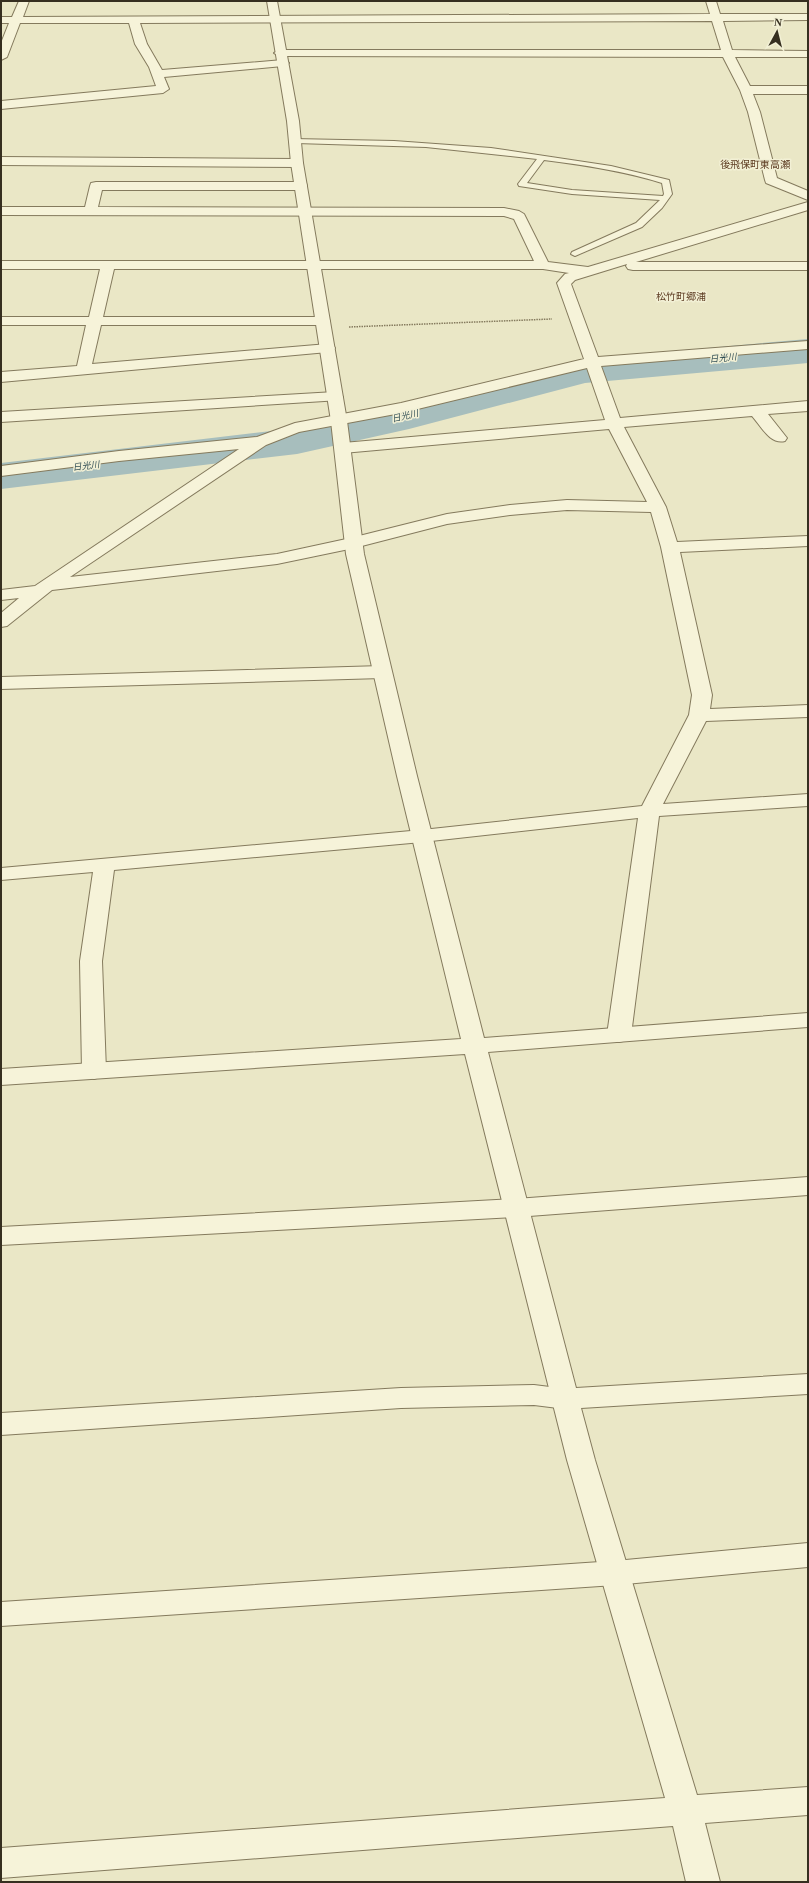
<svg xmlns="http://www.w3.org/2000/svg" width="809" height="1883" font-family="'Times New Roman','Noto Sans JP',serif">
  <rect width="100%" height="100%" fill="#eae7c6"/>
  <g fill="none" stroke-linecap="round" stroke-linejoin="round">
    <path fill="#a7bebd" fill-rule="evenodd" d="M808,339V363L585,383L409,429L297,454L1,489V463L297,428L406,404L584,359Z"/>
    <defs>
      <path id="service" d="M293,139L394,141L491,148L611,166L669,180L672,194L662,208L642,227L575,256L571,254L572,252L636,223L660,200L572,194L519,186L518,184L537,159L426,147L296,143H293ZM544,160C584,165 624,171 662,183L664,194L663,196L572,190L527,183Z"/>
      <path id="minor" d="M19,1H29L23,17L710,14L706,1H716L720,14H808V20L723,21L732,50L808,51V57H735L750,86H808V94H753L760,112L777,178L808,191V200L766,183L765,180L748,112L740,90L723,57L280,56L274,53L280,50H721L712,21L140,23L147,44L162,70L283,60L289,63L283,66L164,77L169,89L163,93L1,109V101L156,86L149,67L135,44L129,23H20L7,57L1,60V43L9,23H1V17H12Z
        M1,157L297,159L301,160L303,163L301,166L297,167L1,165Z
        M96,182H301L306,183L307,186L306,189L301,190H102L98,207L504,208L519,211L524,214L548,262L588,267L808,202V210L636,262H808V270H633L628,269L626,266L627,264L575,280L571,284L598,357L808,341V349L601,366L620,418L808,401V411L768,414L787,438L785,441C770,445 761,426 752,416L624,427L666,507L677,542L808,536V546L680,552L712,695L710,709L808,705V717L706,721L663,804L808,794V806L659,816L631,1035L627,1040L619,1042L611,1040L607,1035L638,818L422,842L114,870L102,961L106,1071L102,1076L94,1079L86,1076L82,1071L80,961L93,872L1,880V868L422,830L642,806L689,715L692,695L661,547L651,512L567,510L510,515L447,524L354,548L277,564L52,590L7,626L1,627V613L19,598L1,600V590L35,586L239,449L119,461L1,476V466L119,451L257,437L295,423L401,403L584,359L557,283L565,274L569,273L543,269H114L103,317H323L328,318L330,321L328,324L323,325H101L92,364L328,344L333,345L335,348L333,351L328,352L1,382V372L77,366L86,325H1V317H89L100,269H1V261H534L514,219L504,216L1,215V207H85L90,186L91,183ZM587,368L605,420L343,443L337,445L335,448L337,451L343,453L609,429L647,502L567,500L510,505L447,514L351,538L277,554L70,577L266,445L299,432L401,413Z
        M335,392L340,394L343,397L340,400L1,422V412Z
        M382,666L389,668L391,672L389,676L382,678L1,689V677Z
        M808,1177V1195L516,1217L1,1245V1227L516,1199Z
        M534,1385L566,1389L576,1392L580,1399L576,1406L566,1409L534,1405L401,1408L1,1435V1413L401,1388Z
        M808,1543V1567L615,1585L1,1626V1602L615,1561Z"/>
      <path id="tertiary" d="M267,1H277L299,121L303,163L347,421L364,554L417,776L484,1038L808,1013V1027L488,1052L576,1388L808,1374V1394L581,1408L595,1460L697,1795L808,1787V1815L705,1823L720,1882H686L673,1826L1,1878V1848L665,1798L567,1460L465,1054L1,1085V1069L461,1039L397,776L346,554L331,421L291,163L287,121Z"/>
    </defs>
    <use href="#service" stroke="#847a5d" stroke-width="2"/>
    <use href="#minor" stroke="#847a5d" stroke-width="2"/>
    <use href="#tertiary" stroke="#847a5d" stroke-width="2"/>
    <path stroke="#847a5d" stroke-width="1.5" stroke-dasharray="1.5 1" stroke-linecap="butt" d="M349,327L552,319"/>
    <use href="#service" fill="#f6f3d9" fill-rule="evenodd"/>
    <use href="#minor" fill="#f6f3d9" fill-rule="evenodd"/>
    <use href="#tertiary" fill="#f6f3d9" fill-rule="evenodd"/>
  </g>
  <g text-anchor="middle" stroke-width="3" stroke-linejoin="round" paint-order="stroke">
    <g font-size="9" font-style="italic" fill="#314e54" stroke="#f2f0d5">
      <text transform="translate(723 358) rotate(-5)" y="3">日光川</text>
      <text transform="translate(405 416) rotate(-13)" y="3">日光川</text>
      <text transform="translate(86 466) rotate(-7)" y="3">日光川</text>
    </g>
    <g font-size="10" fill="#5e3d23" stroke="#f2f0d5">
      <text x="755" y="168">後飛保町東高瀬</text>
      <text x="681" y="300">松竹町郷浦</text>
    </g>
  </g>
  <rect width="809" height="1883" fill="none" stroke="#362f20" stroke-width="4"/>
  <g transform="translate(777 32) rotate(7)" stroke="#f2f0d5" stroke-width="3" paint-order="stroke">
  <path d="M0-3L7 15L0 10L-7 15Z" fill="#362f20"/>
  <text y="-6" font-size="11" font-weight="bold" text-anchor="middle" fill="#362f20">N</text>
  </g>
</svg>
